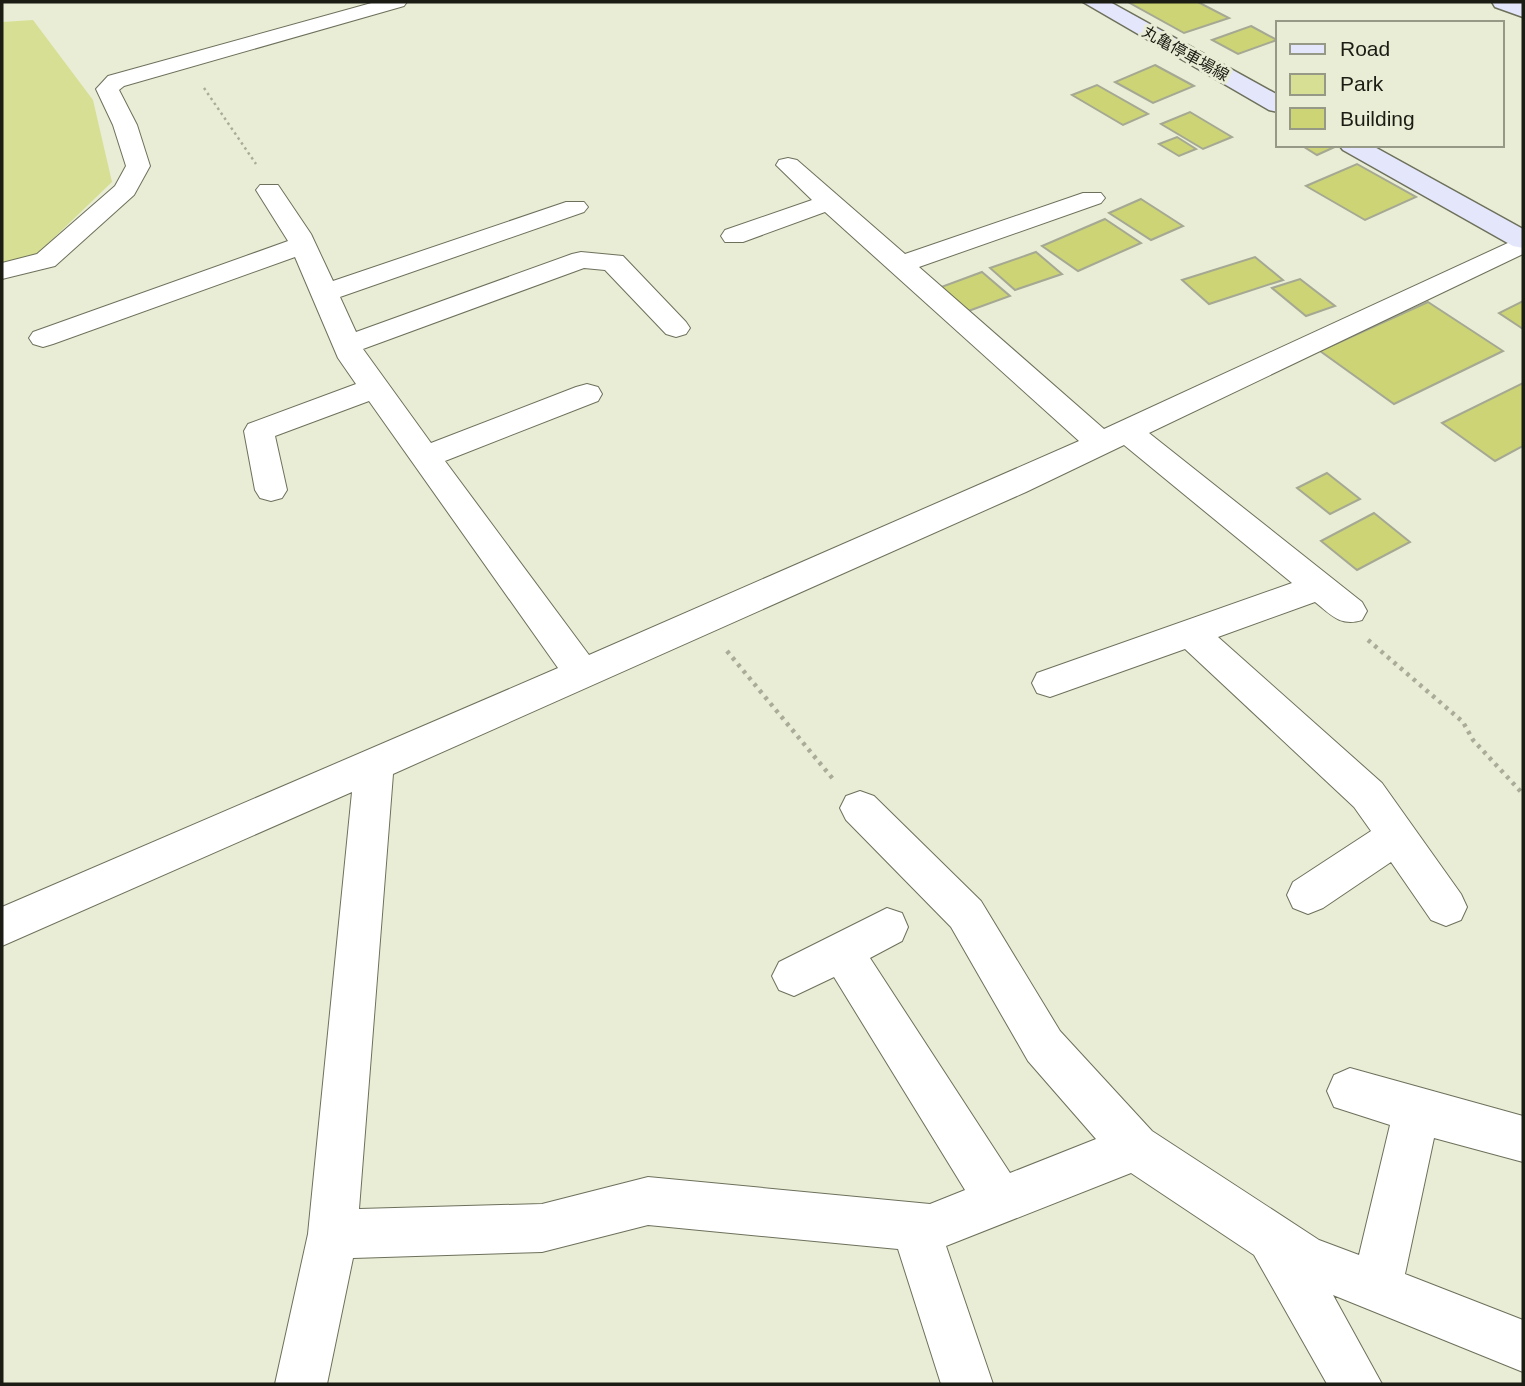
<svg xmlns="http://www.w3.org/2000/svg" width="1525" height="1386" font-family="Helvetica,'Noto Sans JP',sans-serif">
  <rect width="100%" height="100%" fill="#eaedd5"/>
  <path fill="#d7df94" d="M33,20L93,100L112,182L35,256L2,264V22Z"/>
  <path fill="#ccd475" stroke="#a5a892" stroke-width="2" d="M1128,2H1198L1229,18L1184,33Z
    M1251,26L1277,40L1238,54L1212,40Z
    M1155,65L1194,86L1153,103L1115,82Z
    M1097,85L1148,114L1123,125L1072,95Z
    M1190,112L1232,137L1203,149L1161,124Z
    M1177,137L1196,149L1179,156L1159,144Z
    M1301,145H1339L1317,155Z
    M1357,164L1416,197L1365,220L1306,186Z
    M1141,199L1183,226L1151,240L1109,213Z
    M1105,219L1141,243L1078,271L1042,246Z
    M1036,252L1062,274L1015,290L990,268Z
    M1255,257L1283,280L1209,304L1182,280Z
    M982,272L1010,296L960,314L933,290Z
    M1300,279L1335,306L1306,316L1272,288Z
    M1523,301V329L1499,313Z
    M1428,302L1503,351L1394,404L1320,351Z
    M1523,383V446L1495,461L1442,423Z
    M1327,473L1360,499L1330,514L1297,488Z
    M1374,513L1410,542L1357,570L1321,541Z"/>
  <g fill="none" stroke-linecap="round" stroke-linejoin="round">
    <defs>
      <path id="street" d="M375,2H407L404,6L124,86L119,90L137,125L150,166L134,195L55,266L2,279V263L37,254L115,186L126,166L113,125L96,89L108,76Z
        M788,158L797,160L905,254L1083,193H1101L1105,198L1101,203L919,267L1104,429L1523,236V254L1149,433L1362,602L1367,611L1362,620C1341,627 1331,615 1315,602L1218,637L1382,783L1461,894L1467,907L1461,920L1446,926L1431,920L1391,862L1323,908L1308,914L1293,908L1287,895L1293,882L1371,831L1354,807L1185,649L1050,697L1037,693L1032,683L1037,673L1292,583L1124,445L1026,492L393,774L359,1209L542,1204L648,1177L930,1204L965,1190L834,977L794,996L779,990L772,976L779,962L887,908L902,913L908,927L902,941L870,958L1010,1173L1096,1139L1028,1061L951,927L846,820L840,808L846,796L860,791L874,796L981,901L1060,1031L1152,1131L1319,1240L1359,1255L1390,1125L1334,1107L1327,1091L1334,1075L1350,1068L1523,1116V1162L1434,1138L1405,1274L1523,1320V1372L1333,1295L1382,1384H1327L1254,1255L1131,1173L946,1246L993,1384H941L898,1249L648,1225L542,1252L353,1258L327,1384H275L308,1234L352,792L2,946V907L558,668L369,401L275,436L287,490L282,498L271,501L260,498L255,490L244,431L248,424L356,384L338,358L295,257L53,344L43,347L33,344L29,338L33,332L288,241L256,190L260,185H278L311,234L333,281L566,202H584L588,207L584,212L340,297L356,332L572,254L581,252L623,256L686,322L690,328L686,334L676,337L666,334L605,270L584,268L363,349L431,443L576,387L587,384L598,387L602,394L598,401L445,461L589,655L1079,441L825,212L743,242H725L721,236L725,230L812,200L776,165L779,160Z"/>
      <path id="secondary" d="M1083,2H1110L1278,95V112L1269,110Z
        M1492,2H1523V17L1495,7Z
        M1339,145H1371L1523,229V248L1513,246L1343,150Z"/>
    </defs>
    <use href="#street" stroke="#6d705b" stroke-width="2"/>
    <use href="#secondary" stroke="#6d705b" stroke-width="3"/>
    <path stroke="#aaac99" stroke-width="2.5" stroke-dasharray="2.5 3.5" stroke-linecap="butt" d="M204,88L256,164"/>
    <path stroke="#aaac99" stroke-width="4.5" stroke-dasharray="3.5 5" stroke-linecap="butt" d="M1368,640L1463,722L1473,740L1523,794
      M727,651L833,779"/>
    <use href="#street" fill="#fff" fill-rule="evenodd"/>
    <use href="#secondary" fill="#e4e6fb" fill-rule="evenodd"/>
  </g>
  <g text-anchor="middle" stroke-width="6" stroke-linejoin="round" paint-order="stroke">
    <g font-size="16" fill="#1b1c13" stroke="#eaedd5">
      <text transform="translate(1186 53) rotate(29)" y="6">丸亀停車場線</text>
    </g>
  </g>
  <rect width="1525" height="1386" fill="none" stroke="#1b1c13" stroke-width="7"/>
  <rect x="1276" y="21" width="228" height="126" fill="#eaedd5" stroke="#979987" stroke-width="2"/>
  <rect x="1290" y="44" width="35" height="10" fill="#e4e6fb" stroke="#979987" stroke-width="2"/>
  <text x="1340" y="56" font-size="21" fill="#1b1c13">Road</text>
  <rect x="1290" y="74" width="35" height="21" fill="#d7df94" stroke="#979987" stroke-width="2"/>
  <text x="1340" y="91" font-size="21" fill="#1b1c13">Park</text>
  <rect x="1290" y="108" width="35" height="21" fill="#ccd475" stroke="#979987" stroke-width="2"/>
  <text x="1340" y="126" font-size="21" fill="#1b1c13">Building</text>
</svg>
